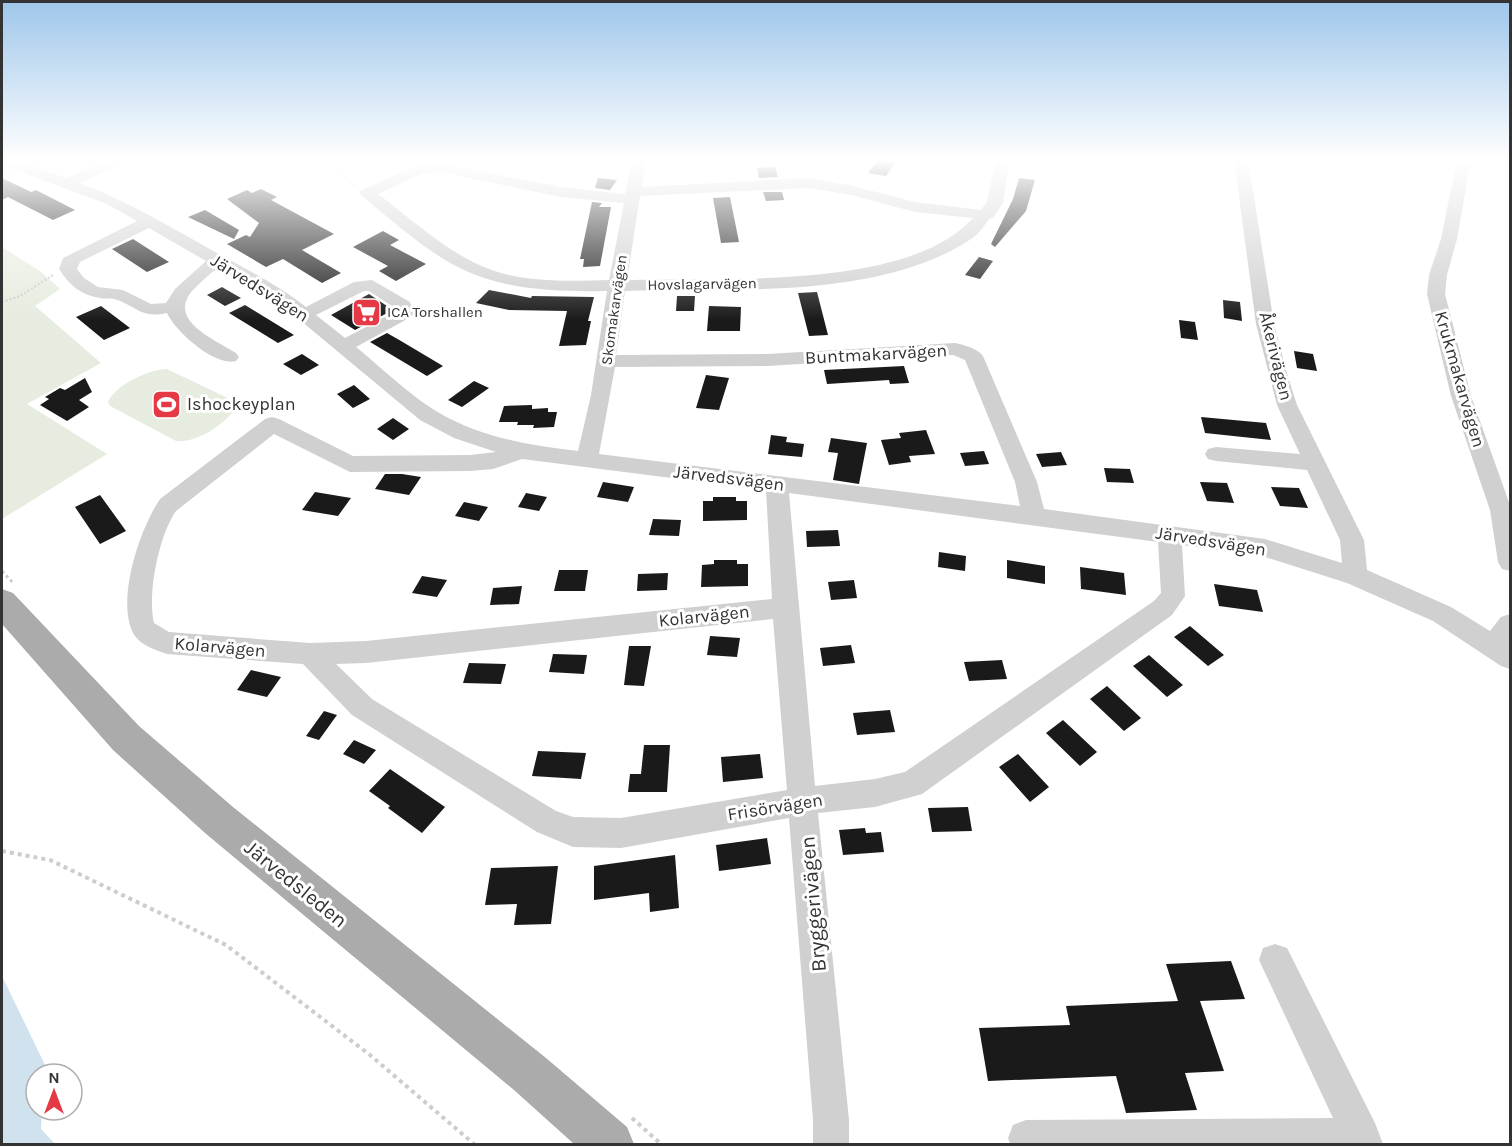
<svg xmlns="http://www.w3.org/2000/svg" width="1512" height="1146" font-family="Karla,sans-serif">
  <rect width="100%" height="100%" fill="#fff"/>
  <path fill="#e6ecdf" d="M2,247L40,271L60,289L35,306L101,363L27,404L107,454L2,519Z
    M167,369L234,401V411C221,426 197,443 176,441L110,406L108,402C115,385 150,369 167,369Z"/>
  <path fill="#cfe2ee" d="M2,976L46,1067L45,1074H36V1110H42L41,1129L55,1144H2Z"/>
  <path fill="#1a1a1a" d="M878,160L895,163L886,176L868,173Z
    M775,167L778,177L759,178L757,168Z
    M2,178L31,192L36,190L75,210L53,220L8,197L2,200Z
    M598,178L617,180L610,190L595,188Z
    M1019,178L1035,180L1026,211L995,247L991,244L1013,199Z
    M261,189L277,197L271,200L334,234L302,250L341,273L322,283L283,259L266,267L227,244L246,235L250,237L259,223L227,199L247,190L252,193Z
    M763,192H782L784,200L766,201Z
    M730,197L739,242L721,243L713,198Z
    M592,202L602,203L599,207H611L600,266L583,267L584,259H580Z
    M205,210L239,230L234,239L188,217Z
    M383,231L399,240L390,245L426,264L396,281L379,271L388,266L353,247Z
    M133,239L169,262L147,272L112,249Z
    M979,257L993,261L980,279L965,275Z
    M222,287L227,290L241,298L225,306L207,295Z
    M489,290L531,298L532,296L594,297L588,321H591L586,345L559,346L567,311L509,310L476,303Z
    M817,292L828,335L809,336L798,293Z
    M369,294L393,310L355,330L331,315Z
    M677,296H695L694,311H676Z
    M1223,300L1240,302L1242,321L1224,318Z
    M245,305L294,335L278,343L229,313Z
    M101,306L130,328L104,340L76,317Z
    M709,306L741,307L740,331H707Z
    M1179,320L1195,322L1198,340L1181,338Z
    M387,333L401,341L443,366L427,376L370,342Z
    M1294,351L1313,354L1317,371L1297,368Z
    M302,354L319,365L301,375L283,364Z
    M904,366L909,383L890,384L889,380L827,384L824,370Z
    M706,375L729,378L719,410L696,408Z
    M85,378L92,392L79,400L89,407L67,421L40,405L49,399L45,397L60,388L65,390Z
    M474,381L489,388L462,407L448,400Z
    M354,385L370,399L353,408L337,394Z
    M532,405V409L548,408V412H557L554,427L533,428L534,425H517L518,422H499L504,406Z
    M1201,417L1266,423L1271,440L1205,433Z
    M393,418L409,429L393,440L377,429Z
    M926,430L935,454L909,456L911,462L889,465L881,440L901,438L899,433Z
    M771,435L787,437L786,442L804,444L802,457L768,454Z
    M831,438L867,443L859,484L833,480L838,453L828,452Z
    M984,451L989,464L965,466L960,453Z
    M1061,452L1067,465L1042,467L1036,454Z
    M1104,468L1130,469L1134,483L1107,482Z
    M385,474H402L421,477L409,495L375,489Z
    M603,482L634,487L628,502L597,497Z
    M1200,482L1227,483L1234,503L1207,501Z
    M1271,487L1299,488L1308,508L1280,506Z
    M315,492L351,498L338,516L302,510Z
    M526,493L547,497L539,511L518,507Z
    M100,495L126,531L100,544L75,507Z
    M713,497H736V501H747V520L703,521V501H713Z
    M464,502L488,507L479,521L455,516Z
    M653,519L681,520L679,536L649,535Z
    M838,530L840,546L807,547L806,531Z
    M939,552L966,556L965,571L938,567Z
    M714,560H737V564H748V586L701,587L702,565L714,564Z
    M1007,560L1045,566V584L1007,578Z
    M1080,567L1124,573L1126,595L1081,589Z
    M559,570H588L585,591H554Z
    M668,573L667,590L637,591L638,574Z
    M422,576L447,580L437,597L412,593Z
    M854,580L857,598L831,600L828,582Z
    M1214,584L1257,590L1263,612L1219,606Z
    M522,586L519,604L490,605L493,588Z
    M1190,626L1224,655L1208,666L1174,637Z
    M710,636L740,638L737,657L707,655Z
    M851,645L855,663L823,666L820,648Z
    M629,646H651L644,686L624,685Z
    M553,654L587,655L584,674L549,672Z
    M1149,655L1183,685L1167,697L1133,666Z
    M1002,660L1007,679L969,681L964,662Z
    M469,663L506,664L501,684L463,683Z
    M251,670L281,677L267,697L237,690Z
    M1107,686L1141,718L1124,731L1090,699Z
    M890,710L895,732L857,735L853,713Z
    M324,711L337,715L319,740L306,736Z
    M1063,720L1097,752L1080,766L1046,733Z
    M354,740L376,750L364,764L343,754Z
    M644,745H670L667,792H628L630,774H641Z
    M538,751L586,753L581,779L532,776Z
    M760,754L763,778L723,782L721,757Z
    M1018,754L1049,787L1030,802L999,767Z
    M390,769L445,807L422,833L388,808L390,806L369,791Z
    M968,807L972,831L932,832L928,808Z
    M865,828L866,833L881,832L884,852L843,855L839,830Z
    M767,838L771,864L719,871L716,845Z
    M675,855L679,908L650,912L649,893L594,900V866Z
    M558,866L551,924L514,925L517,904L485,905L491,868Z
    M1231,961L1245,999L1200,1001L1224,1071L1185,1073L1197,1110L1126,1113L1116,1076L988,1081L979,1028L1070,1025L1066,1006L1178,1001L1166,964Z"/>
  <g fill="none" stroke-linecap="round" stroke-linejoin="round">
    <path stroke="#cdcdcd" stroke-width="2" stroke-dasharray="2 2" stroke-linecap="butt" d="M332,159L347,181L356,186
      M2,302L20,296L53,275"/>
    <path stroke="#cdcdcd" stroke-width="3" stroke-dasharray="3 3" stroke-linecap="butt" d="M2,571L13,583"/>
    <path stroke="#cdcdcd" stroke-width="4" stroke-dasharray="4 4" stroke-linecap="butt" d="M2,851L50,860L226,945L370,1055L474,1144
      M632,1118L661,1144"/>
    <path fill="#d0d0d0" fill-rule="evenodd" d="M2,159H14L66,178L111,159H131L80,183C129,202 169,226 215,252C246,269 278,285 306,307L354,282L372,280L410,302L414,313L411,317L356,347C382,368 408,394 436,411C481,438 528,445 578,451L591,395L607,291C550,292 492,290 442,258C413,240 388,217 362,196L359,193L362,190L413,167L441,164L561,187L625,194L632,159H646L642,187L808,178L853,186L915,202L981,210L987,202L996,159H1010L1003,203L993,218L989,219C984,226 978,235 971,239C880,300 730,288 625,291L616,355L767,354L955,343C964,345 977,348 983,356L1037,482L1044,509L1265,539L1342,563L1340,540L1307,470L1216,461L1208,459L1205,454L1208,449L1216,447L1300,454L1277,405L1256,324L1234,159H1248L1274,324L1288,377L1297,405L1364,540L1367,570L1451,607L1490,631L1501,617L1510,614V669L1501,666L1433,621L1347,583L1265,557L1182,545L1185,596L1172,615L922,794L875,807L818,813L849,1120V1144H813V1120L789,818L621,848L573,847L537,832L352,715L303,664L167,654C156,650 142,646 135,636C114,604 140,528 160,499L265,419L272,417L279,419L353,456L470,455L496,452L454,438L420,420L283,306L218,268C209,274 201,282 193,290C166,320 214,339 236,353L239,357L236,361C215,367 175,331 167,313C141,319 135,305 114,299C109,298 104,299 100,298C81,295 69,285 59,269L63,258L137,221L107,204L2,165ZM441,172L561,197L624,203L609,280C570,281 526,283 489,269C447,253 413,220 378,194L421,174ZM808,188L852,195L915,212L973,218C908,291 718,277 627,280L640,196ZM149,228L206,261L175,289L166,303L151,304L123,290L98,287L84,278L77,269L80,262ZM364,291H369L395,308L396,311L345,338L316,315ZM953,355L965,360L1015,482L1020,506L599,454L615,367L767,366ZM274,434L350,472L470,471L493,469L522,459L766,490L772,599L366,641L310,643L169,632L154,623C147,594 159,535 176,511ZM789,493L1158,542L1161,593L1154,601L905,772L875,779L815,786ZM773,619L787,790L621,818L573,817L556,811L372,699L336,664L366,663Z
      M1457,159H1471L1457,239L1447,275L1445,294L1471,396L1510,505V571L1502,569L1498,562L1490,510L1451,396L1427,294L1429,275L1441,239Z
      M1275,944L1287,948L1375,1123L1383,1144H1010L1008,1138L1013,1125L1026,1120L1333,1118L1259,960L1263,948Z"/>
    <path fill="#ababab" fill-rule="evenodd" d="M2,589L13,593L139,726L233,807L546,1058L627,1127L634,1144H574L514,1090L205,833L113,750L2,624Z"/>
  </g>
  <linearGradient id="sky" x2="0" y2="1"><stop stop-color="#9ec6ea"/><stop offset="0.5" stop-color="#fff"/><stop offset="1" stop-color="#fff" stop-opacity="0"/></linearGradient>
  <rect width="1512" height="320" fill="url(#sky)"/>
  <defs>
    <symbol id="supermarket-square" viewBox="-11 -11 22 22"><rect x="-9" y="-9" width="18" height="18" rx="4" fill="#e63946" stroke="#fff"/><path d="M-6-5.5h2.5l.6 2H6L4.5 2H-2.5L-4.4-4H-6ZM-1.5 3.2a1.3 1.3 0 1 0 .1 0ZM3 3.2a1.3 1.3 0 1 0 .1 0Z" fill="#fff"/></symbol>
    <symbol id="stadium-square" viewBox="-11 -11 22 22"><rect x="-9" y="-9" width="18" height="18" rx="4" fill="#e63946" stroke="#fff"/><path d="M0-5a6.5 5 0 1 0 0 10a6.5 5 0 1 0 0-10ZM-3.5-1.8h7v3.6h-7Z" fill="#fff"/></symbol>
  </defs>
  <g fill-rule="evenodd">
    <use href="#supermarket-square" x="350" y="296" width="33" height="33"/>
    <use href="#stadium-square" x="150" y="388" width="33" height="33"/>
  </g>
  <g text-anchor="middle" stroke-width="6" stroke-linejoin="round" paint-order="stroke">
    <g font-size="15" fill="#333" stroke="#fff">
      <text transform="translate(702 284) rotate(-1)" y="5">Hovslagarvägen</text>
      <text transform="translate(614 310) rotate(-82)" y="5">Skomakarvägen</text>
    </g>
    <g font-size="15" fill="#333" stroke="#fff" text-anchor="start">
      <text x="387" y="317">ICA Torshallen</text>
    </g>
    <g font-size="18" fill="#333" stroke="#fff">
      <text transform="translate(260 288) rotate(32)" y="6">Järvedsvägen</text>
      <text transform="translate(876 354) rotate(-3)" y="6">Buntmakarvägen</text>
      <text transform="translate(1276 356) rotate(76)" y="6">Åkerivägen</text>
      <text transform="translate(1460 379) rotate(74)" y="6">Krukmakarvägen</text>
      <text transform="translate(729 478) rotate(7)" y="6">Järvedsvägen</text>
      <text transform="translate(1211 541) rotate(9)" y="6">Järvedsvägen</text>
      <text transform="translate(704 616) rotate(-6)" y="6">Kolarvägen</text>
      <text transform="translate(220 647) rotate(5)" y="6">Kolarvägen</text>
      <text transform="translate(775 807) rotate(-9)" y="6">Frisörvägen</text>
    </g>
    <g font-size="18" fill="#333" stroke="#fff" text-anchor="start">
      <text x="187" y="410">Ishockeyplan</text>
    </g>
    <g font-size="21" fill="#333" stroke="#fff">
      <text transform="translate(296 884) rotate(39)" y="7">Järvedsleden</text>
      <text transform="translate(813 904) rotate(-95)" y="7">Bryggerivägen</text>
    </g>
  </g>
  <rect width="1512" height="1146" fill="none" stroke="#333333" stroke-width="6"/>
  <g transform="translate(54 1092)"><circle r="28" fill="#ffffff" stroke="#adadad" stroke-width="1.5"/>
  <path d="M0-4.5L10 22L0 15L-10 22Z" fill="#e63946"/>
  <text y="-9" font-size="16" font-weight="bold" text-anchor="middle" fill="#333333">N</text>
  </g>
</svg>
